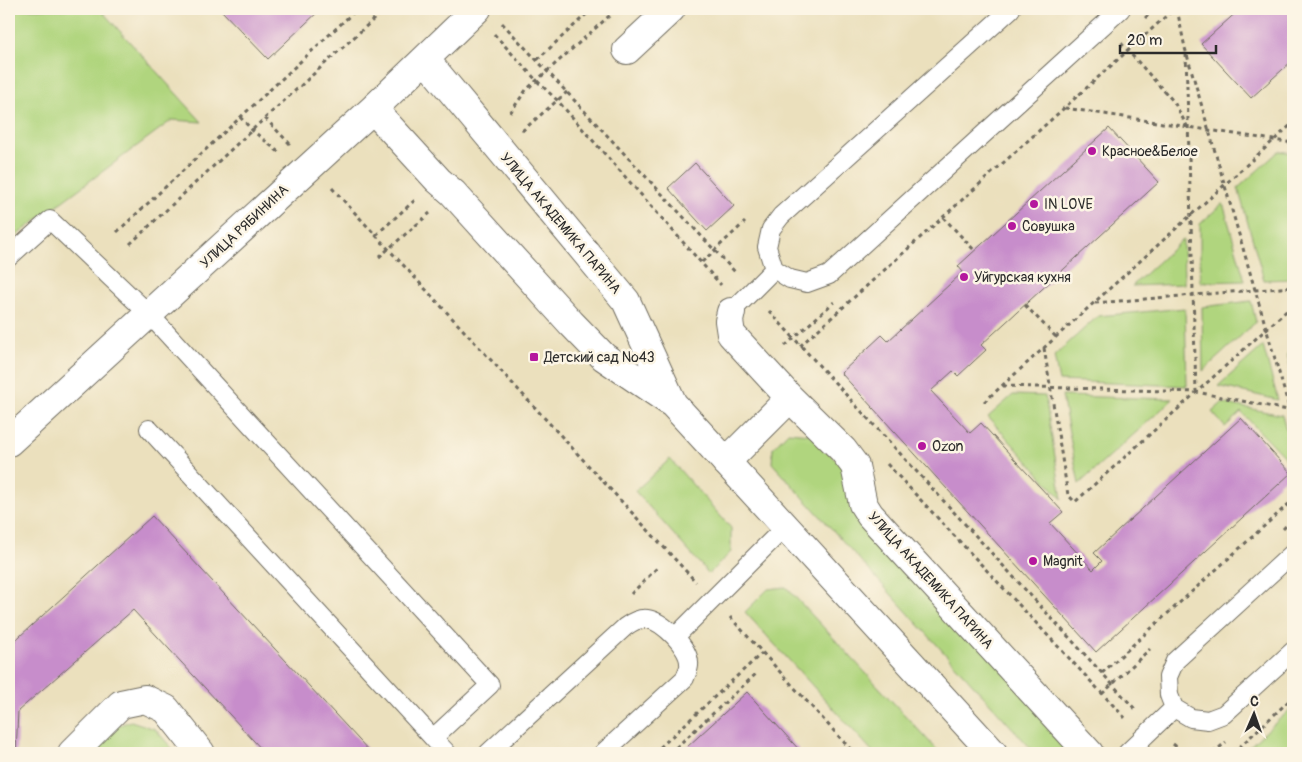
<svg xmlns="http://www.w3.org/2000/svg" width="1302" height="762" font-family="Pangolin,sans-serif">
  <rect width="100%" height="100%" fill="#fcf5e5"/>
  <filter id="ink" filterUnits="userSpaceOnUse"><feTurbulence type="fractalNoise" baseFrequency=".02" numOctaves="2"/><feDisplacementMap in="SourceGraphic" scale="10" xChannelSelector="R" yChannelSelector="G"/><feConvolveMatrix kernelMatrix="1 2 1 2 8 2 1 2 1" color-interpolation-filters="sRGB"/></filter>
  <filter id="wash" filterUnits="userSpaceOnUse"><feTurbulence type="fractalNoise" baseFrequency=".0096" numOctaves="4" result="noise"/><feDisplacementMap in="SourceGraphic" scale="20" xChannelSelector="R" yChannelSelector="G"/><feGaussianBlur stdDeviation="1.12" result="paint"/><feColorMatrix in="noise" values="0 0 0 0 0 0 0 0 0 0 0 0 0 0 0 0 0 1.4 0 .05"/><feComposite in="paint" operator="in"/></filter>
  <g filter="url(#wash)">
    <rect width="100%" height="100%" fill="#ebe0bd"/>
    <path fill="#b0d57e" stroke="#6e8054" d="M9,9H100L202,122L172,120L9,241Z
      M1279,151L1293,153V279L1264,280L1238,188Z
      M1223,203L1245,281L1200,282V224Z
      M1183,239L1184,284L1132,286Z
      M1251,301L1256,322L1203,371L1202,307Z
      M1185,308L1187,386L1059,381L1054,356L1098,316Z
      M1263,346L1278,400L1218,386Z
      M1293,348V378L1287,354Z
      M1013,395L1045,396L1062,499L988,417Z
      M1062,396L1173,399L1079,484Z
      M1222,403L1282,415L1293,455V466L1241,412L1225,427L1212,412Z
      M788,432L810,434L836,460L1076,753H1035L772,463L773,448Z
      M670,459L731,528V552L709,574L635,491Z
      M786,587L940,753H874L745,612L768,589Z
      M1293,707V753H1242Z
      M131,721L155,729L176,753H86L108,729Z"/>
    <g id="blocks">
      <path fill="#c78dcb" d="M220,9H321L268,59Z
        M1240,9H1293V60L1251,98L1201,44Z
        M1109,128L1159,182L981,345L986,350L958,376L953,371L931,391L970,433L981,423L1063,512L1050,523L1093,570L1102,561L1094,553L1241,418L1291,473L1096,652L841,373L882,335L888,341L963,272L958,266Z
        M695,163L734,206L707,231L668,188Z
        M152,516L238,609L371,753H265L133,610L18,711L16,753H9V646Z
        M747,692L802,753H694L687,747Z"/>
    </g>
  </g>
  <g filter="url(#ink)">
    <use href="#blocks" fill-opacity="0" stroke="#6e6a5e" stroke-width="1"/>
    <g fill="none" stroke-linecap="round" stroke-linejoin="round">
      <defs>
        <path id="lane" d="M1011,9L781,216L771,229L767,247L774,269L790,279L807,283L829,275L1121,9
          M9,257L50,220L149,314L490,685L433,738L149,429
          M731,312L774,269
          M1293,553L1175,661L1168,677L1169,695L1174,708L1191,718L1208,720L1224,714L1293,651
          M675,637L785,527
          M433,738L447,753
          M488,753L625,627C632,622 639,618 647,619C663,621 689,648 689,663C690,668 686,674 685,678L603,753
          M1127,753L1174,708"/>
        <path id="street" d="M627,50L671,9
          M731,312L729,321L731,334L790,398L843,450L855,466L863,504L870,515L1089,753
          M726,462L790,398
          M72,753L121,704L145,699L166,709L201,753"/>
        <path id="secondary" d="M425,59L626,301L673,404
          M373,109L438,180L453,193L571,323L604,357L673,404L993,753
          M9,442L373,109L477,9"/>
      </defs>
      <use href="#lane" stroke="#6e6a5e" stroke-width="20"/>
      <use href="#street" stroke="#6e6a5e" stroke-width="30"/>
      <use href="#secondary" stroke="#6e6a5e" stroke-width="30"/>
      <path stroke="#6e6a5e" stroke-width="3" stroke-dasharray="4 4" stroke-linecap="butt" d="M1177,9L1185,48L1293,421
        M1145,18L1155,9
        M502,23L735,272
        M494,34L537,81L557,100L721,285
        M1121,43L1174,102L1187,126
        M1186,53L1196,392
        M537,60L592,9
        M1065,108L1293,143
        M510,113L526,90L617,9
        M240,117L252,130L281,154
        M265,118L290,144
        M522,131L567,92
        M332,188L696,582
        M943,217L975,251
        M117,232L357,9
        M376,235L415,200
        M130,244L252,130L385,9
        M379,257L430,213
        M702,262L745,222
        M1095,303L1293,287
        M1025,305L1056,337
        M769,311L1135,709
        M785,346L834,302
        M800,346L1174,9
        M1044,348L1068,495L1075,502L1293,305
        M1003,386L1196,392L1293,411
        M984,402L1293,123
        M887,464L1127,720
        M1283,529L1293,519
        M631,594L659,566
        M730,617L854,753
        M1102,673L1293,500
        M1102,694L1150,649
        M1289,701L1293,706
        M1173,744L1184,753
        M654,753L762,653
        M670,753L757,673
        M1213,753L1226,742
        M1233,753L1293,697"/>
      <use href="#lane" stroke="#fff" stroke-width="18"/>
      <use href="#street" stroke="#fff" stroke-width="28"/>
      <use href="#secondary" stroke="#fff" stroke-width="28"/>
    </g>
  </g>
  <g fill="#b5179e" stroke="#fcf5e5" stroke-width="2">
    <circle cx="1092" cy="151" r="5"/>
    <circle cx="1034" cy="204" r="5"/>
    <circle cx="1012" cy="226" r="5"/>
    <circle cx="964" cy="277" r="5"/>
    <rect x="529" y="352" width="10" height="10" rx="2.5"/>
    <circle cx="922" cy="446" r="5"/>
    <circle cx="1033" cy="561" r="5"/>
  </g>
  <g text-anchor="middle" stroke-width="5" stroke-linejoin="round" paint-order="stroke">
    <g font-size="14" fill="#2b2b2b" stroke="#fcf5e5" text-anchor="start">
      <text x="1102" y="156">Красное&amp;Белое</text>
      <text x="1044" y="209">IN LOVE</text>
      <text x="1022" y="231">Совушка</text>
      <text x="974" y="282">Уйгурская кухня</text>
      <text x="544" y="362">Детский сад №43</text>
      <text x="932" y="451">Ozon</text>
      <text x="1043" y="566">Magnit</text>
    </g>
    <g font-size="14" fill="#2b2b2b" stroke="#fcf5e5">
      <text transform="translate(561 223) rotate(50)" y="5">УЛИЦА АКАДЕМИКА ПАРИНА</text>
      <text transform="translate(244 226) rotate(-43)" y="5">УЛИЦА РЯБИНИНА</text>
      <text transform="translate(931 580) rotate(48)" y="5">УЛИЦА АКАДЕМИКА ПАРИНА</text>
    </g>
  </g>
  <rect width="1302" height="762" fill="none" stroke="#fcf5e5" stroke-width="30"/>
  <g transform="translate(1254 714) rotate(2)" stroke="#fcf5e5" stroke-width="4" paint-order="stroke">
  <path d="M0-4L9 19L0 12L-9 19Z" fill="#2b2b2b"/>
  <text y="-8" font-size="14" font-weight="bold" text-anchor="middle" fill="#2b2b2b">С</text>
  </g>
  <path d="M1120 45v8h96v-8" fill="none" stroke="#2b2b2b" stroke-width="2.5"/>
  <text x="1127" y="45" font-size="15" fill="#2b2b2b" stroke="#fcf5e5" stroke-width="4" paint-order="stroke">20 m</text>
</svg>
